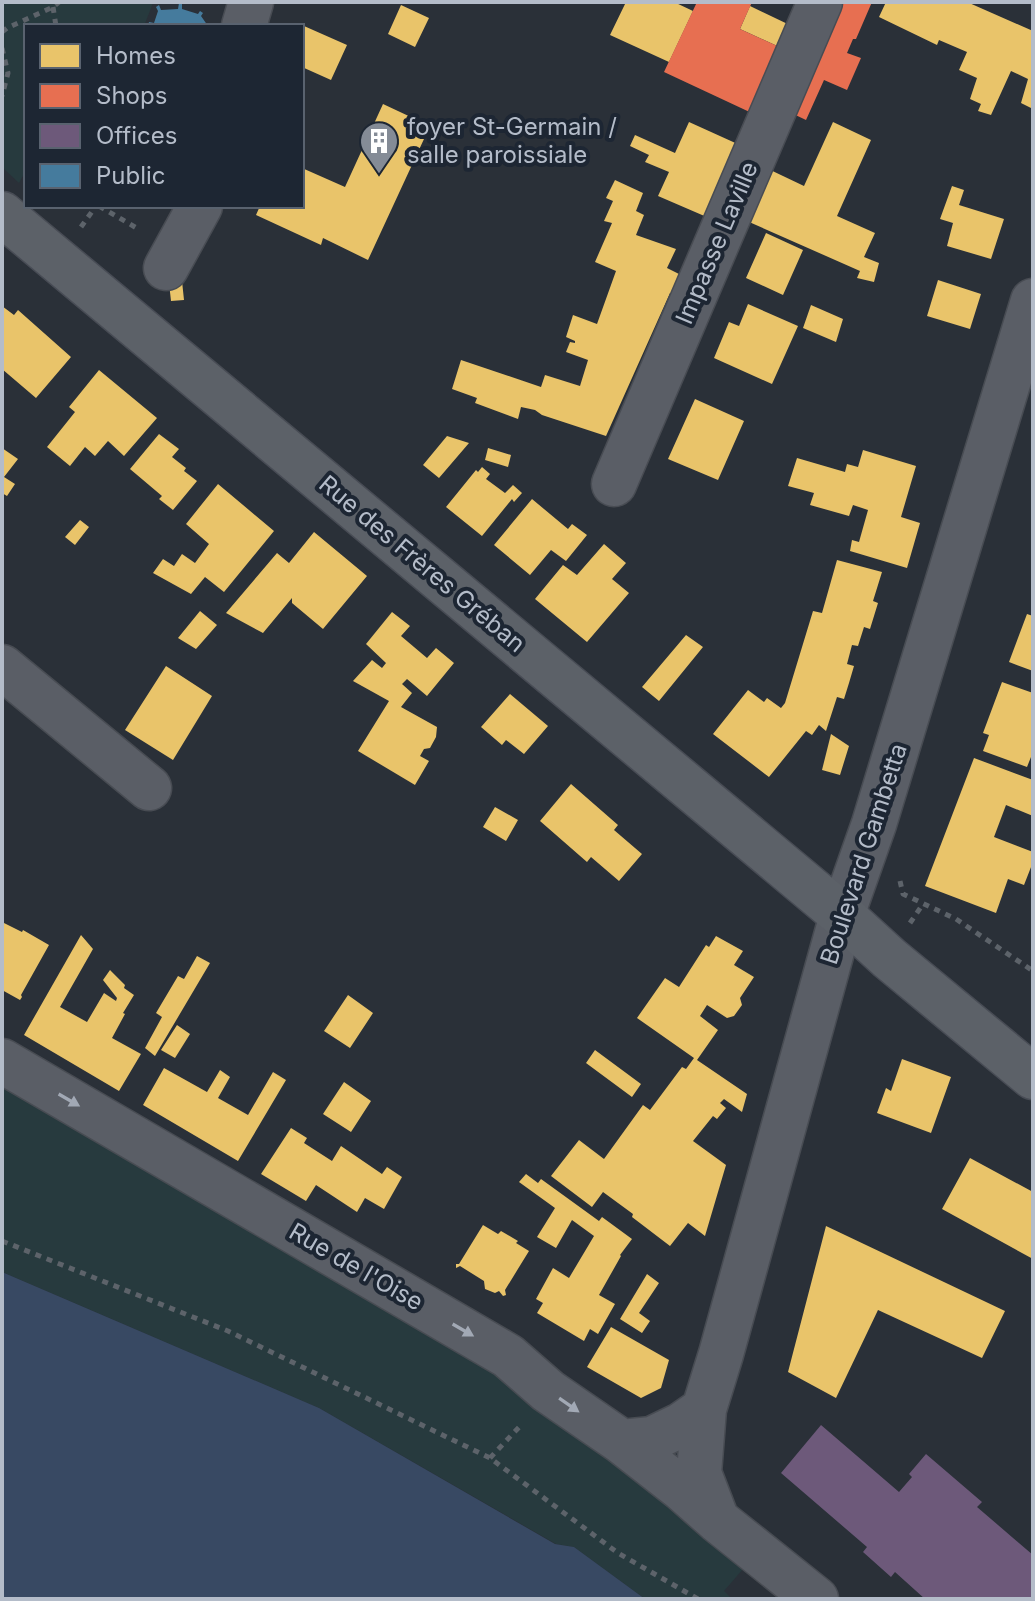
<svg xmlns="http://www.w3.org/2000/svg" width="1035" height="1601" font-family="Inter,sans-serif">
  <rect width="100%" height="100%" fill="#2a3038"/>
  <path fill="#273a3e" d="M2,2H157L153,3L144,26H26V170L19,183L2,167Z
    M2,1080L542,1397L743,1569L724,1591L732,1599H645L574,1547L556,1544L319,1408L2,1272Z"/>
  <path fill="#384963" d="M2,1272L319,1408L555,1544L574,1547L645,1599H2Z"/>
  <path fill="#e9c46a" d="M626,2H674L693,11L669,62L610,35Z
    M886,2H967L1033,31V109L1021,103L1028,79L1011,71L991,115L978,111L981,104L970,99L977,78L959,70L967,52L939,40L937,45L879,17Z
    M401,5L429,18L415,47L388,34Z
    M750,6L796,28L786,50L740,29Z
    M304,26L347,45L331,80L302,67V31Z
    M383,104L430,126L368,260L323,238L321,245L256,215L260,206H302V168L345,187Z
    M689,122L742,146L709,218L658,196L669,172L645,162L649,155L630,146L635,135L675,153Z
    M833,122L871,140L837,216L875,233L864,257L879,263L874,282L857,278L860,271L740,218L762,166L804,186Z
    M615,180L643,193L636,211L644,215L636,235L676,249L667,268L683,276L674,295L670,293L606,436L542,415L535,410L521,407L518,419L475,403L477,398L452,389L461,360L541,387L545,375L580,386L588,360L566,352L570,342L575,343V341L566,337L573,315L597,324L616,271L595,262L612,223L604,221L613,201L606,198Z
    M952,186L964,190L959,205L1004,219L991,259L947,246L953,223L940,219Z
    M766,233L803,250L783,295L746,278Z
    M938,280L981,294L970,329L927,316Z
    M182,281L184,300L171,301L169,283Z
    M748,304L798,326L772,384L714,358L729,322L739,326Z
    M811,305L843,319L836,342L803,328Z
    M2,306L14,315L18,310L71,357L36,398L2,369Z
    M99,370L157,418L124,456L108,441L95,456L85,447L70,466L47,447L75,412L69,407Z
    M695,399L744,421L718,480L668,459Z
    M159,434L179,449L172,457L186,468L184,471L197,481L173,510L159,499L162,496L130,469Z
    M447,436L469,443L439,478L423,465Z
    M2,448L18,459L4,477L15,484L7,496L2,493Z
    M488,448L511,455L508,467L485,460Z
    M863,450L916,466L901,517L920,523L907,568L850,551L852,540L859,542L868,510L853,505L849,516L810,505L814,493L788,486L797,458L845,472L847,464L858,467Z
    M482,467L490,474L486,479L505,493L513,485L522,493L514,502L512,499L482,536L446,507L476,470L478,472Z
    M218,484L274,531L224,592L205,577L191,594L153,573L163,559L174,566L182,554L195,563L209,544L186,524Z
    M532,499L568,529L572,524L587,535L566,561L551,550L530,575L494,545Z
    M80,520L89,527L75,545L65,537Z
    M314,532L367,576L323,629L292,603V598L263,633L226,613L277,553L289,563Z
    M604,544L626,563L612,579L629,593L587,642L535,599L563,565L577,575Z
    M837,560L882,572L873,601L878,603L870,629L864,627L858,646L852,645L847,664L854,666L849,683L844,699L837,697L826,731L819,725L812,735L806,731L769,777L713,734L748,690L764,702L767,698L781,708L785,703L813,611L822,613Z
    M200,611L217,625L196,649L178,638Z
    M392,612L410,626L401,636L427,658L436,648L454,663L427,696L407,679L402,684L412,693L401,707L437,727L436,737L430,748L424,749L420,756L429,761L415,785L358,751L389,701L353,681L372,660L382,668L386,663L366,644Z
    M1027,614L1033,616V671L1009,662Z
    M686,635L703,647L659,701L642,687Z
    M166,666L212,696L173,760L125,730Z
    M1002,682L1033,693V752L1027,767L983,751L989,735L983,733Z
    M510,694L548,726L524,754L506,740L502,745L481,727Z
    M831,734L849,746L840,775L822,770Z
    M974,758L1033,780V816L1006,805L994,837L1033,852V862L1024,885L1008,879L996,913L925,886Z
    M571,784L618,825L614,830L642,854L619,881L591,857L587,862L540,821Z
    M495,807L518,820L506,841L483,827Z
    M2,922L22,932L23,930L49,945L21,995L22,997L20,1000L2,990Z
    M81,935L93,949L60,1007L87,1022L104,993L116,1001L117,998L103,980L110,970L125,985L124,988L134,995L123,1013L125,1014L112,1038L141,1054L119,1091L24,1035Z
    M716,936L743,951L734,965L754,977L740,998L742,1005L734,1016L727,1018L707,1005L700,1016L718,1030L697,1060L747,1094L742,1112L724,1099L720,1103L726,1108L717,1119L713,1116L693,1141L726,1165L705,1236L688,1223L670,1246L632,1217L633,1214L603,1192L592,1207L551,1176L579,1140L604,1159L643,1105L650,1110L682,1067L686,1069L694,1058L637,1018L665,978L679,987L706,945L709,947Z
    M197,956L210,963L155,1056L145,1048L162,1017L156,1013L178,976L184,979Z
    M348,995L373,1013L350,1048L324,1031Z
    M177,1025L190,1034L175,1058L161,1050Z
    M595,1050L641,1084L632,1097L586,1063Z
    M902,1059L951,1077L931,1133L877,1113L886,1088L891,1091Z
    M164,1068L207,1092L220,1070L230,1077L218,1098L248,1115L273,1072L286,1080L238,1161L143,1105Z
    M344,1082L371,1101L351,1132L323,1114Z
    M291,1128L307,1138L304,1143L332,1161L341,1146L382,1174L387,1167L402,1177L384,1209L365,1198L357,1212L316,1185L306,1201L261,1174Z
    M970,1158L1033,1192V1259L942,1209Z
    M526,1174L538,1183L541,1179L599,1221L602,1217L632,1239L620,1255L621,1256L599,1295L615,1304L598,1334L590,1329L584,1341L537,1313L543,1303L536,1299L553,1268L569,1278L594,1236L572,1220L556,1248L537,1237L555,1208L519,1182Z
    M483,1225L498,1234L501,1231L518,1241L516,1243L529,1251L505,1290L506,1295L503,1296L499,1291L495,1293L485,1289L484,1281L460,1266L456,1268V1264H459Z
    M826,1226L1005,1311L982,1358L878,1310L836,1398L788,1372Z
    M647,1274L659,1283L639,1313L650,1321L642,1333L620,1319Z
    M611,1327L669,1360L661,1388L641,1398L587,1367Z"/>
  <path fill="#e76f51" d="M697,2H752L740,29L786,50L756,115L664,72Z
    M835,2H872L856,39H853L847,53L861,58L847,90L824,80L806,120L787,111Z"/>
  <path fill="#6d597a" d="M821,1425L899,1492L912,1477L909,1474L926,1454L982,1502L977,1507L1033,1555V1599H925L895,1572L891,1577L863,1552L867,1547L781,1473Z"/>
  <path fill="#457b9d" d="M179,3L182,4V9L198,14L200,11L203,13L201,16L208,26H148L149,22L154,23L158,11L156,7L159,5L161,10L178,9Z"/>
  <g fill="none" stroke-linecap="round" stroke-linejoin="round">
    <defs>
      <path id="minor" d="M244,26L251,2
        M166,268L200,206
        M614,484L820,2
        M2,667L149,788
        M2,1061L508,1356L548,1391L622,1442L652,1439L681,1425L704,1409
        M622,1442L682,1489L716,1519
        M816,1599L717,1520L699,1473L704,1409L721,1354L842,915L874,824L1033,301"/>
      <path id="major" d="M2,214L842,915L889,958L1033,1077"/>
    </defs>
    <use href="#minor" stroke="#484c53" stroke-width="47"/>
    <use href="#major" stroke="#484c55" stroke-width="47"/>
    <path stroke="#5d636a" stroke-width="5" stroke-dasharray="6 6" stroke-linecap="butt" d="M53,7L56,26
      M2,32L7,28L53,7L59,2
      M2,48L8,73L2,96
      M99,206L140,230
      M81,227L96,206
      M900,881L903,894L956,919L1033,971
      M910,923L923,904
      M2,1241L228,1331L490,1458L618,1553L698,1599
      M490,1458L522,1424"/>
    <use href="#minor" stroke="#5a5e66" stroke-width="44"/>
    <use href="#major" stroke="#5c6168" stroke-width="44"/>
  </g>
  <defs><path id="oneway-solid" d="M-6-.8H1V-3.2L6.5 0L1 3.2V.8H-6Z" transform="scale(2)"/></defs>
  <g fill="#a2a9b5">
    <use href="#oneway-solid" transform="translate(69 1100) rotate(30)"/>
    <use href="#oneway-solid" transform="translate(463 1330) rotate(30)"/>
    <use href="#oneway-solid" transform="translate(569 1405) rotate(35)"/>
  </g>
  <defs>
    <symbol id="building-pin" viewBox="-11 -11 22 30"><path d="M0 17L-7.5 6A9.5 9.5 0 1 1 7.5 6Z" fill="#848b96" stroke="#1d2633"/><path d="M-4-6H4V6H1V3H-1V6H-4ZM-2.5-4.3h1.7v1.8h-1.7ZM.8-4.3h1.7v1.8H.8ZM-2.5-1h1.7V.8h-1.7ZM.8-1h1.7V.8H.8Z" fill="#fff"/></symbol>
  </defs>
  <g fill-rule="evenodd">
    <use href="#building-pin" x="357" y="119" width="44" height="60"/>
  </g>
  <g text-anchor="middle" stroke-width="8" stroke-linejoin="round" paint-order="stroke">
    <g font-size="24" fill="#b4bcc9" stroke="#1d2633" text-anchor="start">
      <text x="407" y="135">foyer St-Germain /<tspan x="407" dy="28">salle paroissiale</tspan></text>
    </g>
    <g font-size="24" fill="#b4bcc9" stroke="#1d2633">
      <text transform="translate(717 243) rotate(-67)" y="8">Impasse Laville</text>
      <text transform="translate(422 564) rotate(40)" y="8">Rue des Frères Gréban</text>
      <text transform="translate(864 854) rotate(-72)" y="8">Boulevard Gambetta</text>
      <text transform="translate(356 1267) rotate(30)" y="8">Rue de l'Oise</text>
    </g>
  </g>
  <rect width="1035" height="1601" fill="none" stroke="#b4bcc9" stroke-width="8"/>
  <rect x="24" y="24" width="280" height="184" fill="#1d2633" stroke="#59626f" stroke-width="2"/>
  <rect x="40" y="44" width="40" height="24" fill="#e9c46a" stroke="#59626f" stroke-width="2"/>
  <text x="96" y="64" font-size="24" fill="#b4bcc9">Homes</text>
  <rect x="40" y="84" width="40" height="24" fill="#e76f51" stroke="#59626f" stroke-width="2"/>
  <text x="96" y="104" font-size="24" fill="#b4bcc9">Shops</text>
  <rect x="40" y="124" width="40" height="24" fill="#6d597a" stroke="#59626f" stroke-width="2"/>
  <text x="96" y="144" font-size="24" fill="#b4bcc9">Offices</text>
  <rect x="40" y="164" width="40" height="24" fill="#457b9d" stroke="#59626f" stroke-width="2"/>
  <text x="96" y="184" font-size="24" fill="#b4bcc9">Public</text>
</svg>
